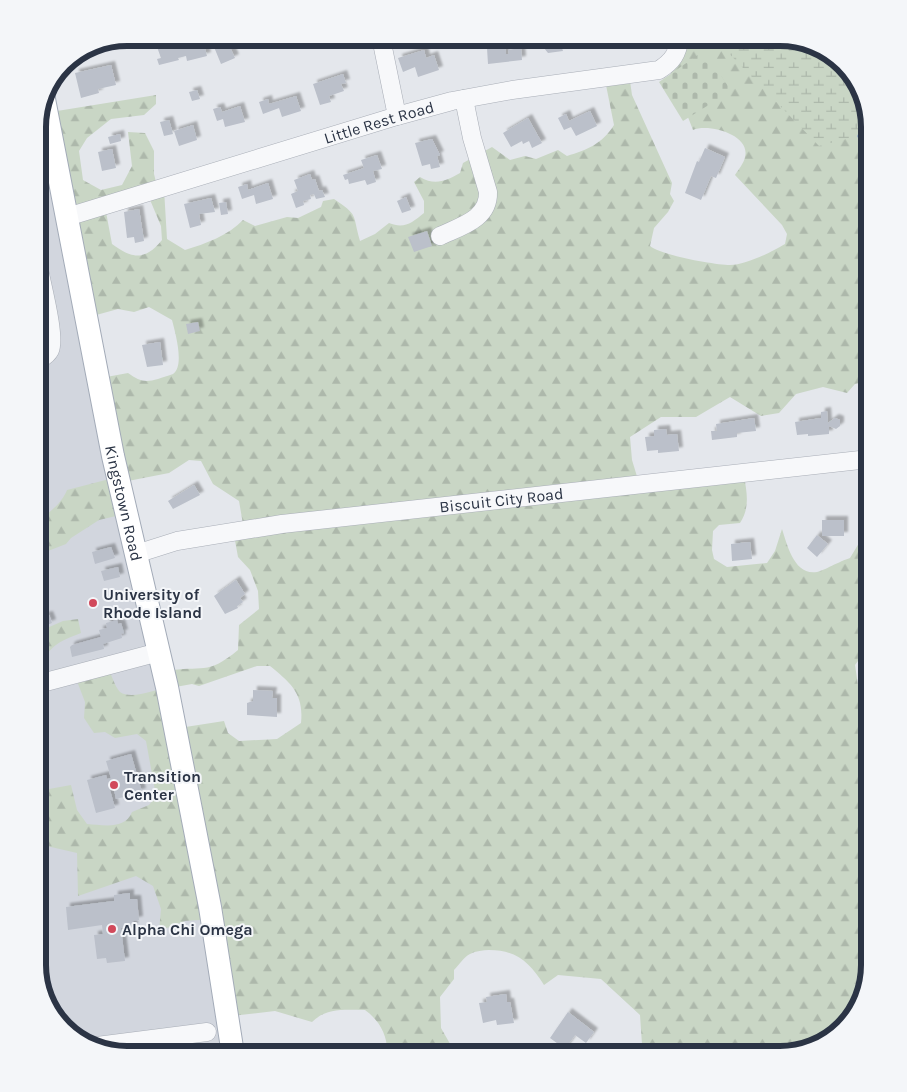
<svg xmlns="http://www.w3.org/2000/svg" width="907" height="1092" font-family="Karla,sans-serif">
  <defs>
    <pattern id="forest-firs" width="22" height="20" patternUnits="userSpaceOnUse" patternTransform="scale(1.25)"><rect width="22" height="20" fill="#c9d6c5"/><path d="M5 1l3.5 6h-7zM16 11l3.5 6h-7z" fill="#adb8ab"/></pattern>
    <pattern id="wetland-marsh" width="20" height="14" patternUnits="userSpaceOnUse" patternTransform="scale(1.25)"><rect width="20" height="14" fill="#c9d6c5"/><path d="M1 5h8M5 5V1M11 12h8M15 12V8" fill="none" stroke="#adb8ab"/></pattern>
    <pattern id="cemetery-stones" width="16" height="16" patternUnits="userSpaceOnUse" patternTransform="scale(1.25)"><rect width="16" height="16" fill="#c9d6c5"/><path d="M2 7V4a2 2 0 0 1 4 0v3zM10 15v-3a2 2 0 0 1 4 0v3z" fill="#adb8ab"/></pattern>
    <filter id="shadow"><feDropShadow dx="4" dy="-4" stdDeviation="1" flood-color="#0004"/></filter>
  </defs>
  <rect width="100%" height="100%" fill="#e4e7ec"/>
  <path fill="#d2d6de" d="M38,122L233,1054H127L83,1043L53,1015L38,965Z"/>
  <path fill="url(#forest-firs)" fill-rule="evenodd" d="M680,38H785L824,49L854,77L869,127V381L855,384L847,393L823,387L796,394L779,413L761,416L730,397L696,417H661L630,437L632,460L639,483L744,476C747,493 750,508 740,523L719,525L713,531L712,550L714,559L727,567L767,563L775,551L782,529C787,544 794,576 817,572C823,571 840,561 850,558L862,538L869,542V646L855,665L858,685L869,696V965L858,1009L830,1039L780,1054H634L642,1044L640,1015L601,979L558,975L544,985C530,963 517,950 489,950C483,950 476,951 470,954C464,957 459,965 454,970V979L440,997L441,1028L453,1049V1054H387C388,1036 380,1021 365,1010C346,1010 327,1007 312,1022L275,1011L231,1016L214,919L185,921L159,931L161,909L153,886L136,876L78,896L77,853L38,844V791L71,785L77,810L87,824C103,825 125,830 132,812L149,805L156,796L146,741L137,734L115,738L105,732L94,733L84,718L85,702L75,676L108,667C111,674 115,687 120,692C131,700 155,690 167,687L166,671C202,665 207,676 238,650L239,625L259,609L258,591L250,570L238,557L234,535L244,530L239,501L213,484L201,461L189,460L169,473L128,481L129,513L99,520L71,538L66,544L48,551L42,557L41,575L38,581V518C49,515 63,501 67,490L121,476L101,378L128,373C139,381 145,383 158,379C162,377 169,376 173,374C185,366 175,332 172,320L149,307L134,312L118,309L89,317L57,111L156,95V104L144,115L111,119L87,138L79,151L83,180L101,190L122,185L132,166L128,132L145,133L154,151V174L158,190L164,189L167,239L185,250C205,244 229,235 243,220L255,226L287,217L298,218L321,207L323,201L334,199C359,216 352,213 360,241L375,234L389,223C404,229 412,223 424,213V201L414,182L420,177C435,186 446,181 460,173L463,163L492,147L510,160L525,156L536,159L558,150L567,156C587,150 602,144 614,125L605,80L630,81L632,95L672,183L670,194L674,201L668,212L654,228L650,246C660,255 715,265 730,265C745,265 772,252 785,244L787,234L782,225L735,175C738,170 744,163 745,157C751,135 709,123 693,130L668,66ZM148,195L161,226L162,240C145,261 132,259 112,244L106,212ZM257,666H270C291,683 304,694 301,723L277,739L239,741L228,733L224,721L179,728L170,688L192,684L199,686Z
    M38,595L47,628L63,621L78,619L81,633C57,642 50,646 38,669Z"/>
  <path fill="url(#wetland-marsh)" d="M714,38H785L824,49L854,77L869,133L819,146Z"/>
  <path fill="url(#cemetery-stones)" d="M705,50L731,91L683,121L659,82Z"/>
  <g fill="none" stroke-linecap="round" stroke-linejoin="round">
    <path stroke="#9fb4cc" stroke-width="4" d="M859,136L869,145"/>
  </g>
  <path fill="#bbc0ca" filter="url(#shadow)" d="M202,38L207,56L187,61L186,56L178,58L179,60L159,65L157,59L161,58L157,47L166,44L167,49L175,47V49L183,47L182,43Z
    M536,38H566L567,48H562L563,51L548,53L544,48L538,49Z
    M605,38H638V42L605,41Z
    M227,41L235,58L221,64L214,47Z
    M505,45L506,54H509L508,50L521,48L522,60L488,64L487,48Z
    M424,50L426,58L434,55L439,70L418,77L415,67L403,72L398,58Z
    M111,65L116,85L98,89L99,93L81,98L75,73Z
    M343,74L346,83L341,84L344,91L329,96L331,102L320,105L313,84Z
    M197,90L200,99L192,101L189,92Z
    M296,96L301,111L282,117L279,108L263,114L259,102L268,99L269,104Z
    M240,106L245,122L225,127L223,119L217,121L213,109L220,107L222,112Z
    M590,111L597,126L576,136L571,127L564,130L558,118L566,114L569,121Z
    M528,118L542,143L532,148L529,141L523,144L522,141L511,147L503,133Z
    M169,120L173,134L164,136L160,122Z
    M193,125L197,140L179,146L174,131Z
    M120,134L121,141L110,144L108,137Z
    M432,139L440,155L437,156L440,167L431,169L430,164L422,166L415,143Z
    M705,148L725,157L716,178L711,176L701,200L685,193L697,161L699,162Z
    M112,149L116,168L102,171L98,152Z
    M377,155L382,169L373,171L376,182L367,185L365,180L349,184L348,179L345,180L343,175L364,168L361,160Z
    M310,174L312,180L315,179L319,191L322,190L325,197L316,199L314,194L310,195L311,199L303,201L304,205L296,208L291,194L298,191L294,180Z
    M268,183L273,199L256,204L254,195L242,199L238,187L247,184L248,190Z
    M406,197L411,210L402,213L397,201Z
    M211,198L215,212L199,214L201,225L190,228L184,204Z
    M226,202L228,214L221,215L219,203Z
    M139,209L144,241L135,243L134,237L127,238L124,212Z
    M427,231L432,246L414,252L408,237Z
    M198,322L200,331L188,334L186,324Z
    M160,342L163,365L147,367L142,345Z
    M827,411L828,423L835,418L840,420V426L836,429L829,426V434L808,436V434L797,435L795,422L821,418V412Z
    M754,418L756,431L737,433V437L712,440L711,431H717L716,424Z
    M666,429L667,435L677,434L679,451L658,453V450L647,451L645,437L654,436V430Z
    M194,485L200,495L173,509L168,501Z
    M38,488L44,496L38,504Z
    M822,520H844V536H822Z
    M817,535L828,544L817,557L807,548Z
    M750,542L752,559L732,561L731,544Z
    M111,547L115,558L95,564L92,552Z
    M118,567L120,577L104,581L101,571Z
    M236,580L245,594L240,598L243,602L237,606L238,608L225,614L214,596Z
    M49,615L52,623L47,625L44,616Z
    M117,620L118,624L121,623L124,633L121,634L122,638L103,644L104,649L72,657L70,647L72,645L101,637L99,630L107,628L106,623Z
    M253,690L273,691L272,698H277V717L247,715V703L253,701Z
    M131,754L142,792L116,799L114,789L110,790L115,808L96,813L87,780L106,775L107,779L111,778L106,761Z
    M130,893V899H137L139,920L133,921L134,927L121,928L125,961L107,963L106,958L97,959L94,935L103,934L102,925L68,930L66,907L114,901V895Z
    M506,994L507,1002H510L514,1023L497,1025L496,1020L483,1023L479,1003L487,1002L486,997Z
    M568,1012L594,1032L586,1043L575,1035L565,1049L550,1038Z"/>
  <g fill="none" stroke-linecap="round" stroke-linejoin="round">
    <defs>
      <g id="minor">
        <path d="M381,38L397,116"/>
        <path id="s1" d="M67,217L397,116L452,101L512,90L659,70C673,61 677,54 680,38"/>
        <path d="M440,236C461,226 489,219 488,192L472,138L464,99"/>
        <path d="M38,360C43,357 47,356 50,350C56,336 41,282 38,264"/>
        <path id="s2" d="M136,554L177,541L282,524L869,459"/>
        <path d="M38,684L159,652"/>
        <path d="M97,1046L207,1032"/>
      </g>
      <g id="major">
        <path id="s3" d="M44,99L113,456L167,687L210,907L233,1054"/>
      </g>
    </defs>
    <use href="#minor" stroke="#a9aeb7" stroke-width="19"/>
    <use href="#major" stroke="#a3abb8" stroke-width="24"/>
    <use href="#minor" stroke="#f7f8fa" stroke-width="18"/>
    <use href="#major" stroke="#fff" stroke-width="22"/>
  </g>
  <g fill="#d1495b" stroke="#f4f6f9" stroke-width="2">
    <circle cx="93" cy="603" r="5"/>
    <circle cx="114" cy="785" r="5"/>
    <circle cx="112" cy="929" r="5"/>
  </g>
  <g text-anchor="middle" stroke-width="4" stroke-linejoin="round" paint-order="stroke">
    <g font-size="16" fill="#2b3445" stroke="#f4f6f9">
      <text dy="6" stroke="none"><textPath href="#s1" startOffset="326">Little Rest Road</textPath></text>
      <text dy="6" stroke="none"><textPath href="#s2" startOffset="370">Biscuit City Road</textPath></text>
      <text dy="6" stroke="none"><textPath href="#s3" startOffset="412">Kingstown Road</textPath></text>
    </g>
    <g font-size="16" font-weight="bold" fill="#2b3445" stroke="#f4f6f9" text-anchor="start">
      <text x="103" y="600">University of<tspan x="103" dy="18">Rhode Island</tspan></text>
      <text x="124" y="782">Transition<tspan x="124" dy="18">Center</tspan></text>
      <text x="122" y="935">Alpha Chi Omega</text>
    </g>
  </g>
  <path d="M0 0H907V1092H0ZM127 46H780A81 81 0 0 1 861 127V965A81 81 0 0 1 780 1046H127A81 81 0 0 1 46 965V127A81 81 0 0 1 127 46Z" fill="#f4f6f9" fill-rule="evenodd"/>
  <path fill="none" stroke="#2b3445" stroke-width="6" d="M127 46H780A81 81 0 0 1 861 127V965A81 81 0 0 1 780 1046H127A81 81 0 0 1 46 965V127A81 81 0 0 1 127 46Z"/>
</svg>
